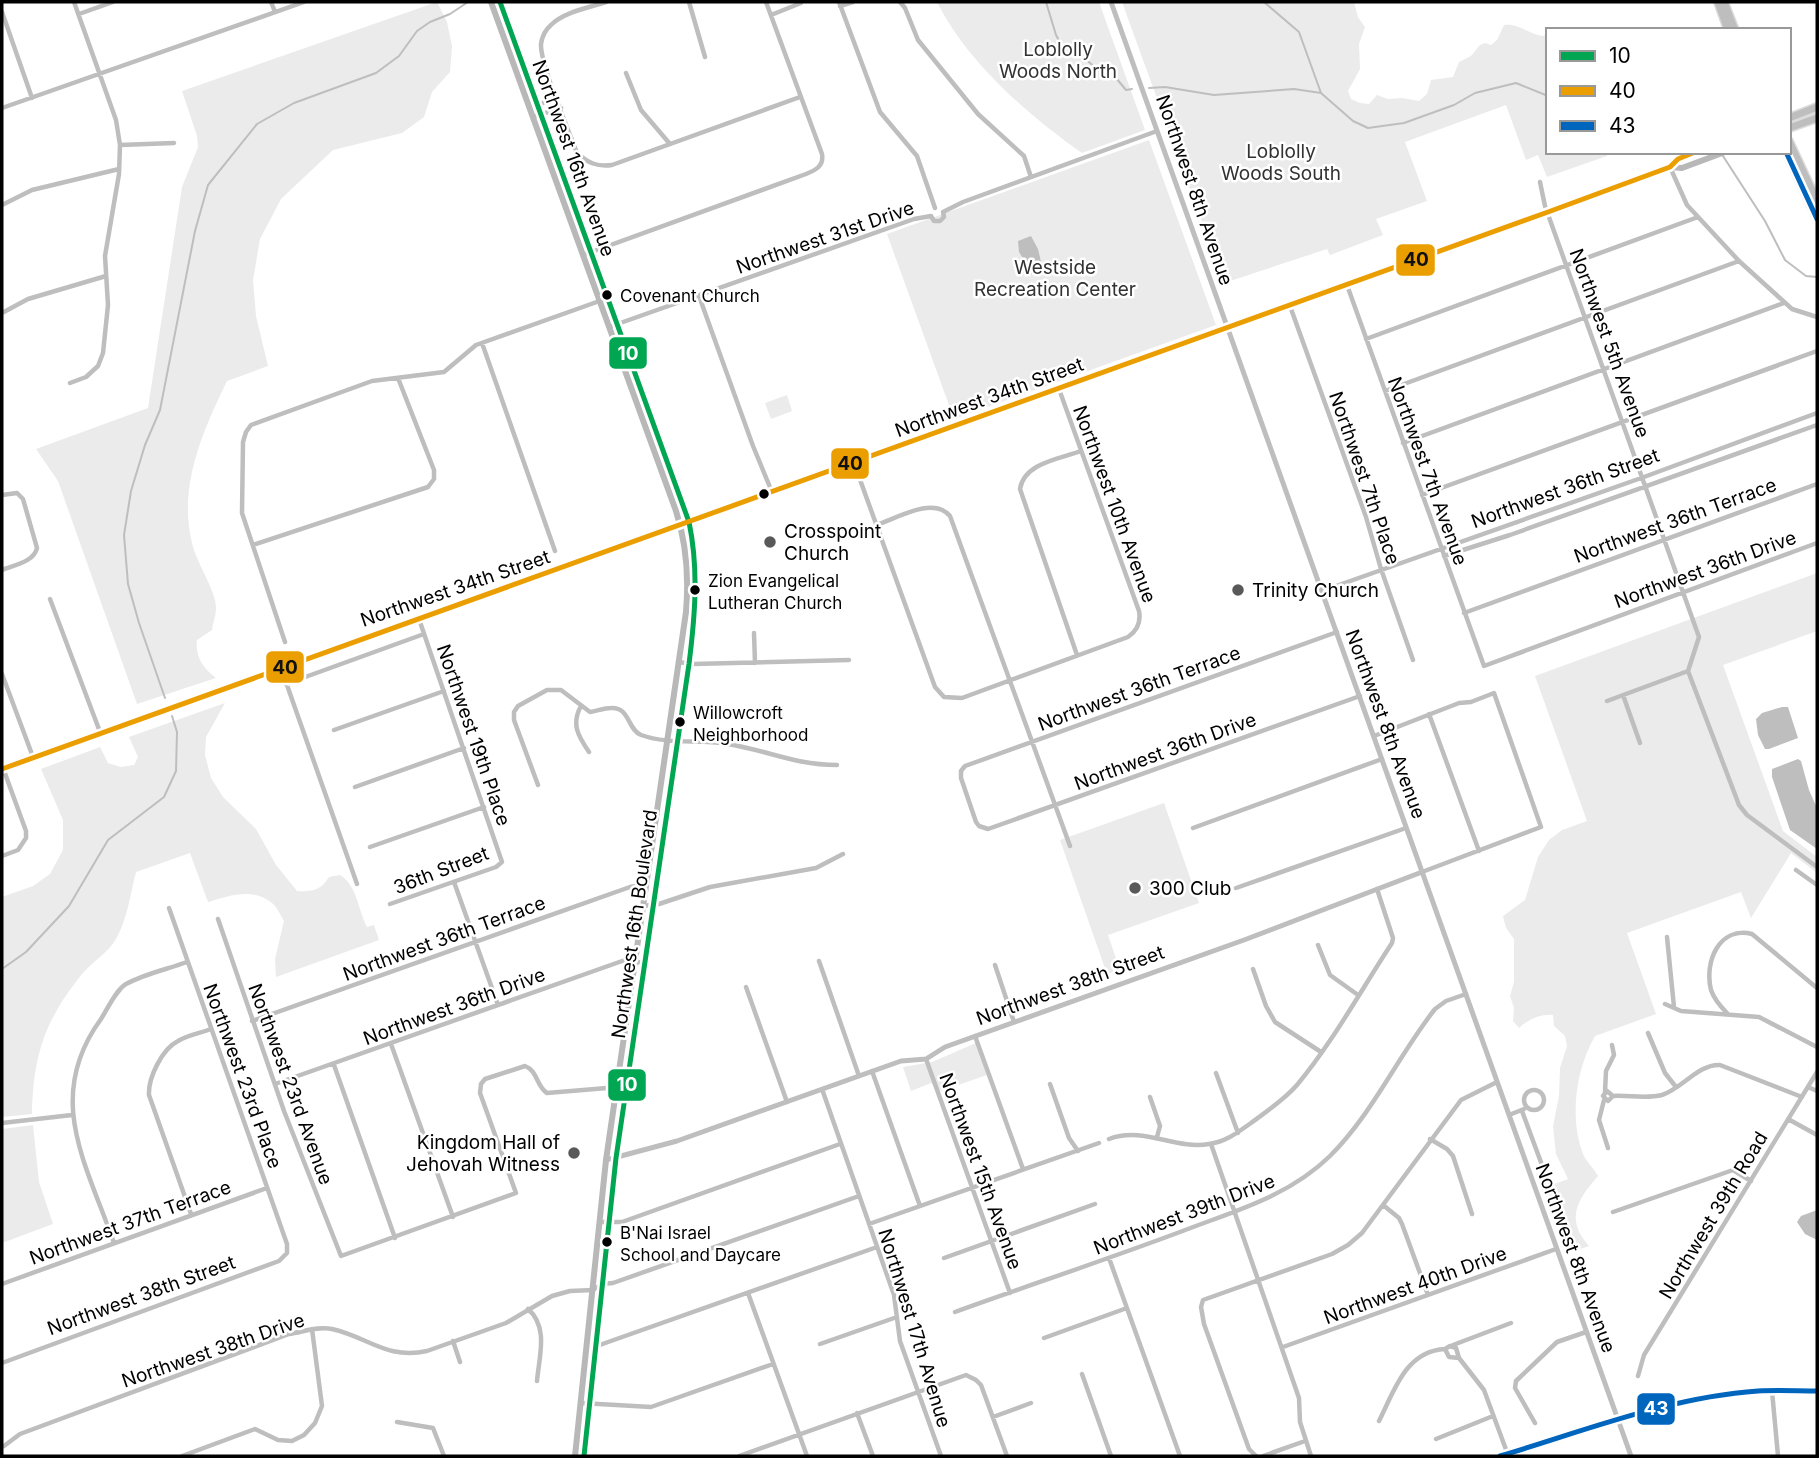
<svg xmlns="http://www.w3.org/2000/svg" width="1819" height="1458" font-family="Inter,sans-serif">
  <rect width="100%" height="100%" fill="#fff"/>
  <path fill="#ebebeb" d="M437,2L447,22L452,46L450,72L432,92L424,117L402,133L333,150L281,199L260,239L253,280L256,316L268,366L227,381C202,433 177,488 193,547C198,565 216,591 216,608C216,615 213,623 212,630L197,640C195,657 203,668 216,678L137,704L58,481L36,449L148,408L182,187L198,147L197,136L182,91Z
    M937,2H1099L1145,130L1082,153C1028,115 967,62 937,2Z
    M1122,2H1354L1358,17L1365,27L1359,44L1360,69L1348,91L1351,99L1360,103L1369,104L1377,95L1388,99L1402,98L1419,101L1427,94L1431,80L1453,77L1459,62L1471,56L1480,45L1485,43L1491,45L1497,40L1504,25C1519,23 1528,34 1543,36L1548,33V152H1608L1607,156L1547,177L1538,155L1526,160L1506,105L1405,142L1427,201L1376,219L1383,235L1330,255L1327,249L1224,283Z
    M1149,140L1216,325L954,419L887,234Z
    M787,395L792,411L771,419L765,403Z
    M1817,573V631L1723,665L1783,831L1817,857V873L1791,853L1751,918L1741,892L1627,933L1656,1014L1595,1036C1576,1069 1569,1117 1583,1154C1587,1163 1594,1168 1598,1176C1577,1200 1565,1219 1589,1246L1569,1253L1546,1187L1568,1179L1556,1154L1553,1126L1559,1096L1560,1068L1567,1046L1565,1036L1554,1026L1553,1015C1541,1014 1528,1019 1519,1028L1513,1021L1514,1008L1510,996L1514,982V939L1506,928L1503,916L1525,900L1538,857L1549,840L1562,830L1587,821L1535,676Z
    M225,703L206,737L205,755L211,778L223,797L256,829L276,865L297,891C313,892 321,890 329,877L340,875C357,885 358,910 367,927L374,925L379,940L276,977L275,959L284,921C281,916 277,907 272,903C253,887 228,896 208,902L190,853L136,872C130,895 128,917 116,939C108,953 92,962 82,974C45,1020 33,1055 32,1114L2,1117V897L33,886L50,874L63,850V820L41,769L100,747L108,763L121,767L134,765L138,757L129,737Z
    M1164,803L1199,903L1108,935L1120,970L1107,974L1060,840Z
    M976,1043L987,1075L941,1091L931,1083L911,1091L903,1067L932,1062Z
    M33,1125L39,1182L53,1224L2,1243V1129Z"/>
  <path fill="#bebebe" d="M1031,236L1038,249L1043,270L1027,276L1024,266L1027,265L1019,252L1018,241Z
    M1782,707H1788L1798,738L1769,749H1765L1758,735L1756,719L1762,713Z
    M1798,759L1801,761L1809,790L1817,808V849L1790,830L1772,777V769Z
    M1817,1210V1240L1805,1234L1797,1222L1801,1216Z"/>
  <g fill="none" stroke-linecap="round" stroke-linejoin="round">
    <path stroke="#bebebe" stroke-width="2" d="M1046,2L1056,35L1065,52L1084,58L1107,77L1116,78L1126,90L1132,89
      M1264,2L1299,32L1321,93
      M1149,88L1165,87L1214,95L1294,89L1321,93L1353,121L1368,128L1404,123L1454,105L1475,93L1516,83L1548,96
      M1723,156L1765,221L1785,260L1806,276L1817,277
      M165,698L139,623L128,584L124,535L131,491L145,445L160,410L195,231L208,185L257,124L294,103L376,73L399,56L417,31L430,22L450,14L468,2
      M2,969L26,952L69,906L108,840L164,797L176,771L177,732L172,716
      M2,1039V1068"/>
    <defs>
      <path id="primary" d="M1718,2L1728,30
        M1724,2L1735,30
        M1789,118L1817,107
        M1789,128L1817,118
        M1789,141L1817,201
        M1786,152L1817,219"/>
    </defs>
    <use href="#primary" stroke="#dbdbdb" stroke-width="10"/>
    <path stroke="#bebebe" stroke-width="4.5" d="M271,2L275,12
      M606,2C588,8 564,12 551,25C545,30 542,37 541,44C540,64 569,131 577,153C588,163 597,167 612,165L800,97
      M689,2L705,57
      M839,2L880,112L917,156L935,208
      M900,2L905,8L918,40L978,114L1024,156L1031,177
      M840,6L853,2
      M2,12L32,98
      M79,14L113,2
      M771,15L801,3
      M626,73L641,110L670,144
      M536,106L557,97
      M2,108L304,2
      M533,117L561,108
      M120,145L174,143
      M1670,167L1687,205L1739,261L1792,309L1817,317
      M1540,182L1545,206L1699,637L1688,671L1607,701
      M2,205L32,190L119,169
      M583,255L806,174C816,170 824,166 822,154L766,2
      M1347,285L1484,666L1817,543
      M699,296L753,446L772,492
      M1290,306L1366,517L1381,569L1413,660
      M2,313L28,299L106,276
      M609,327L914,219L931,216L934,221H940L944,217L943,212L963,202L1157,131
      M1366,339L1698,217
      M482,343L555,551
      M70,383L86,377L98,366L103,353L108,305L105,256L119,174L120,145L116,120L74,2
      M1385,391L1739,261
      M1403,443L1784,303
      M854,463L935,687L944,697L962,698L1128,637C1137,631 1141,622 1139,611L1059,389
      M2,495L17,493L23,499L37,548C34,562 14,565 2,570
      M1422,495L1817,351
      M877,525C897,518 933,496 950,516L1070,846
      M253,545L428,487L434,479V470L398,378
      M1444,556L1510,535L1817,425
      M1322,591L1644,477L1817,413
      M50,599L100,732
      M1464,613L1817,484
      M1337,632L965,766L961,771V778L976,822L979,826L988,829L1360,696
      M754,633L755,663
      M285,642L242,513L243,442L246,432L251,425L372,381L444,372L476,345L608,298
      M1077,655L1020,489C1024,463 1059,459 1081,451
      M678,662L693,664L849,660
      M281,668L357,884
      M1688,671L1739,805L1747,815L1817,867
      M2,674L33,757
      M286,684L424,634
      M1623,695L1640,743
      M581,706C571,724 578,736 589,752
      M1429,714L1479,851
      M334,730L444,691
      M1374,736L1459,703L1471,702L1494,693L1541,827L1422,872
      M538,785L514,720V712L518,706L547,690H561L590,712C597,711 604,708 611,708C630,707 627,729 641,735C669,745 699,739 727,744C767,750 794,765 837,765
      M355,787L464,748
      M1193,828L1382,759
      M370,847L484,807
      M2,856L18,850L26,838V831L3,768
      M1796,870L1817,885
      M454,882L498,1005
      M1236,888L1406,828
      M390,904L496,867L502,862L419,619
      M643,906L659,904L710,887L816,868L843,854
      M218,919L284,1111L341,1256L516,1193L480,1093L481,1084L485,1079L525,1066C538,1071 536,1086 547,1093L607,1088L626,1091
      M1667,937L1674,1007
      M1318,945L1330,975L1358,995
      M819,961L859,1076
      M995,965L1014,1022
      M1253,969L1266,1006L1275,1022L1321,1052
      M746,987L787,1102
      M1665,1004L1681,1011L1759,1017L1817,1047
      M1727,1013C1721,1007 1714,999 1711,990C1704,962 1719,926 1752,934L1817,988
      M252,1021L630,887L646,884
      M1648,1033L1665,1073L1676,1087
      M975,1036L1023,1169
      M391,1044L453,1217
      M926,1059L1010,1293
      M334,1065L395,1238
      M872,1071L920,1206
      M1216,1073L1238,1133
      M275,1084L625,960L644,963
      M1050,1084L1069,1138L1078,1151
      M1808,1087L1817,1091
      M822,1089L894,1295L900,1341L941,1456
      M1524 1100a10 10 0 1 1 20 0a10 10 0 1 1-20 0Z
      M1605,1092L1606,1071L1614,1055L1612,1045
      M1613,1096L1608,1101L1603,1096L1607,1091L1613,1096C1629,1095 1646,1099 1662,1095C1683,1088 1698,1064 1720,1065L1802,1097
      M1150,1097L1160,1126L1157,1137
      M1604,1100L1599,1120L1608,1148
      M1522,1111L1542,1165
      M1509,1115L1524,1109
      M1788,1119L1817,1135
      M2,1123L72,1115
      M1109,1139C1144,1126 1175,1150 1209,1144C1226,1142 1238,1132 1251,1123C1267,1111 1284,1100 1297,1085C1333,1042 1361,990 1392,943L1393,938L1377,889
      M1430,1139L1447,1149L1453,1156L1472,1214
      M1211,1144L1299,1398L1300,1422L1311,1456
      M1383,1205L1399,1218L1402,1224L1428,1295
      M1613,1212L1733,1170L1751,1181
      M191,1214L149,1095C148,1078 162,1049 178,1041C188,1035 201,1033 211,1029
      M600,1222H622L840,1144
      M869,1224L1099,1143
      M114,1243C86,1163 44,1097 101,1019C108,1008 116,990 126,984C144,974 168,969 187,962
      M944,1258L1095,1204
      M1109,1258L1180,1456
      M2,1284L267,1188
      M748,1293L807,1456
      M528,1309C549,1327 539,1357 537,1381
      M955,1312C1030,1285 1105,1260 1180,1232C1234,1211 1288,1197 1330,1156C1373,1113 1398,1056 1435,1009L1446,1001L1466,994
      M1044,1338L1127,1308
      M453,1341L460,1362
      M820,1344L897,1317
      M1453,1345L1511,1323
      M594,1347L877,1247
      M1283,1347L1556,1249
      M1459,1358L1449,1357L1445,1349L1450,1346L1456,1348L1459,1358L1484,1390L1508,1455
      M2,1363L279,1261L287,1253V1244L169,908
      M1082,1374L1111,1456
      M1638,1376L1644,1355L1817,1072
      M1772,1391L1778,1456
      M581,1403L651,1407L773,1364
      M857,1413L873,1456
      M993,1417L1031,1403
      M1379,1421C1394,1392 1405,1351 1445,1349
      M397,1422L433,1428L444,1456
      M1535,1423L1515,1388L1516,1381L1557,1342L1586,1332
      M1436,1439L1493,1416
      M4,1446L20,1434L289,1334C303,1332 318,1326 332,1329C368,1337 387,1360 427,1351L506,1323L552,1296L570,1291L593,1290L602,1284L613,1283L859,1196
      M182,1456L255,1429L278,1440L292,1441L304,1435L315,1423L322,1406L312,1329
      M739,1456L966,1375L976,1380L981,1385L1007,1456
      M1256,1456L1249,1449L1204,1324L1201,1307L1203,1300L1332,1254L1348,1245L1362,1233L1461,1100L1497,1082
      M1263,1456L1305,1441"/>
    <path stroke="#bebebe" stroke-width="5" d="M1111,2L1631,1456
      M606,1160L677,1141L901,1061L926,1059L945,1047L1244,940L1422,872"/>
    <path stroke="#b8b8b8" stroke-width="6" d="M491,2L676,511C687,545 689,577 686,612L606,1160L575,1456
      M500,2L689,522C701,570 695,615 689,664L616,1158L584,1456
      M1670,167L1682,168L1725,152
      M2,769L1548,212L1670,167L1678,159L1696,152
      M1500,1456L1639,1414L1694,1400L1758,1391H1817"/>
    <use href="#primary" stroke="#bebebe" stroke-width="7"/>
    <defs>
      <path id="bus-1" d="M500,2L689,522C699,570 695,616 689,664L616,1158L584,1456"/>
      <path id="bus-2" d="M2,769L1548,212L1670,167L1678,159L1695,152"/>
      <path id="bus-3" d="M1786,152L1817,219
        M1500,1456C1584,1431 1670,1397 1758,1391C1778,1390 1798,1391 1817,1391"/>
    </defs>
    <use href="#bus-1" stroke="#fff" stroke-width="10"/>
    <use href="#bus-2" stroke="#fff" stroke-width="10"/>
    <use href="#bus-3" stroke="#fff" stroke-width="10"/>
    <use href="#bus-1" stroke="#00a651" stroke-width="5"/>
    <use href="#bus-2" stroke="#eb9e00" stroke-width="5"/>
    <use href="#bus-3" stroke="#0065bd" stroke-width="5"/>
  </g>
  <g fill="#000" stroke="#fff" stroke-width="2.5">
    <circle cx="607" cy="295" r="6"/>
    <circle cx="764" cy="494" r="6"/>
    <circle cx="695" cy="590" r="6"/>
    <circle cx="680" cy="722" r="6"/>
    <circle cx="607" cy="1242" r="6"/>
  </g>
  <g fill="#595959" stroke="#fff" stroke-width="2.5">
    <circle cx="770" cy="542" r="7"/>
    <circle cx="1238" cy="590" r="7"/>
    <circle cx="1135" cy="888" r="7"/>
    <circle cx="574" cy="1153" r="7"/>
  </g>
  <g text-anchor="middle" stroke-width="5" stroke-linejoin="round" paint-order="stroke">
    <g font-size="17" fill="#000" stroke="#fff" text-anchor="start">
      <text x="620" y="302">Covenant Church</text>
      <text x="708" y="587">Zion Evangelical<tspan x="708" dy="22">Lutheran Church</tspan></text>
      <text x="693" y="719">Willowcroft<tspan x="693" dy="22">Neighborhood</tspan></text>
      <text x="620" y="1239">B'Nai Israel<tspan x="620" dy="22">School and Daycare</tspan></text>
    </g>
    <g font-size="19" fill="#323232" stroke="#fff">
      <text x="1058" y="56">Loblolly<tspan x="1058" dy="22">Woods North</tspan></text>
      <text x="1281" y="158">Loblolly<tspan x="1281" dy="22">Woods South</tspan></text>
      <text x="1055" y="274">Westside<tspan x="1055" dy="22">Recreation Center</tspan></text>
    </g>
    <g font-size="19" fill="#000" stroke="#fff">
      <text transform="translate(574 158) rotate(70)" y="7">Northwest 16th Avenue</text>
      <text transform="translate(1195 190) rotate(71)" y="7">Northwest 8th Avenue</text>
      <text transform="translate(825 237) rotate(-19)" y="7">Northwest 31st Drive</text>
      <text transform="translate(1610 343) rotate(70)" y="7">Northwest 5th Avenue</text>
      <text transform="translate(989 397) rotate(-20)" y="7">Northwest 34th Street</text>
      <text transform="translate(1428 471) rotate(70)" y="7">Northwest 7th Avenue</text>
      <text transform="translate(1365 478) rotate(71)" y="7">Northwest 7th Place</text>
      <text transform="translate(1565 488) rotate(-20)" y="7">Northwest 36th Street</text>
      <text transform="translate(1115 504) rotate(70)" y="7">Northwest 10th Avenue</text>
      <text transform="translate(1675 520) rotate(-20)" y="7">Northwest 36th Terrace</text>
      <text transform="translate(1705 569) rotate(-20)" y="7">Northwest 36th Drive</text>
      <text transform="translate(455 588) rotate(-19)" y="7">Northwest 34th Street</text>
      <text transform="translate(1139 688) rotate(-20)" y="7">Northwest 36th Terrace</text>
      <text transform="translate(1386 724) rotate(70)" y="7">Northwest 8th Avenue</text>
      <text transform="translate(474 735) rotate(71)" y="7">Northwest 19th Place</text>
      <text transform="translate(1165 751) rotate(-20)" y="7">Northwest 36th Drive</text>
      <text transform="translate(441 870) rotate(-21)" y="7">36th Street</text>
      <text transform="translate(634 924) rotate(-82)" y="7">Northwest 16th Boulevard</text>
      <text transform="translate(444 938) rotate(-20)" y="7">Northwest 36th Terrace</text>
      <text transform="translate(1070 985) rotate(-20)" y="7">Northwest 38th Street</text>
      <text transform="translate(454 1006) rotate(-20)" y="7">Northwest 36th Drive</text>
      <text transform="translate(243 1076) rotate(70)" y="7">Northwest 23rd Place</text>
      <text transform="translate(291 1084) rotate(70)" y="7">Northwest 23rd Avenue</text>
      <text transform="translate(981 1171) rotate(70)" y="7">Northwest 15th Avenue</text>
      <text transform="translate(1184 1214) rotate(-21)" y="7">Northwest 39th Drive</text>
      <text transform="translate(1713 1215) rotate(-59)" y="7">Northwest 39th Road</text>
      <text transform="translate(130 1222) rotate(-20)" y="7">Northwest 37th Terrace</text>
      <text transform="translate(1576 1258) rotate(70)" y="7">Northwest 8th Avenue</text>
      <text transform="translate(1415 1285) rotate(-20)" y="7">Northwest 40th Drive</text>
      <text transform="translate(141 1295) rotate(-20)" y="7">Northwest 38th Street</text>
      <text transform="translate(915 1328) rotate(73)" y="7">Northwest 17th Avenue</text>
      <text transform="translate(213 1350) rotate(-19)" y="7">Northwest 38th Drive</text>
    </g>
    <g font-size="19" fill="#000" stroke="#fff" text-anchor="start">
      <text x="784" y="538">Crosspoint<tspan x="784" dy="22">Church</tspan></text>
      <text x="1252" y="597">Trinity Church</text>
      <text x="1149" y="895">300 Club</text>
      <text x="560" y="1149" text-anchor="end">Kingdom Hall of<tspan x="560" dy="22">Jehovah Witness</tspan></text>
    </g>
  </g>
  <g stroke="#fff" stroke-width="2.5">
    <rect x="1395" y="243" width="41" height="34" rx="7" fill="#eb9e00"/>
    <rect x="608" y="336" width="40" height="34" rx="7" fill="#00a651"/>
    <rect x="830" y="447" width="40" height="33" rx="7" fill="#eb9e00"/>
    <rect x="265" y="650" width="40" height="34" rx="7" fill="#eb9e00"/>
    <rect x="607" y="1068" width="40" height="34" rx="7" fill="#00a651"/>
    <rect x="1636" y="1392" width="40" height="34" rx="7" fill="#0065bd"/>
  </g>
  <g font-size="19" text-anchor="middle" font-weight="bold" fill="#fff">
    <text x="628" y="360">10</text>
    <text x="627" y="1091">10</text>
    <text x="1656" y="1415">43</text>
  </g>
  <g font-size="19" text-anchor="middle" font-weight="bold" fill="#111">
    <text x="1416" y="266">40</text>
    <text x="850" y="470">40</text>
    <text x="285" y="674">40</text>
  </g>
  <rect width="1819" height="1458" fill="none" stroke="#000000" stroke-width="7"/>
  <rect x="1546" y="28" width="245" height="126" fill="#ffffff" stroke="#999999" stroke-width="2"/>
  <rect x="1560" y="51" width="35" height="10" fill="#00a651" stroke="#999999" stroke-width="2"/>
  <text x="1609" y="63" font-size="21" fill="#000000">10</text>
  <rect x="1560" y="86" width="35" height="10" fill="#eb9e00" stroke="#999999" stroke-width="2"/>
  <text x="1609" y="98" font-size="21" fill="#000000">40</text>
  <rect x="1560" y="121" width="35" height="10" fill="#0065bd" stroke="#999999" stroke-width="2"/>
  <text x="1609" y="133" font-size="21" fill="#000000">43</text>
</svg>
